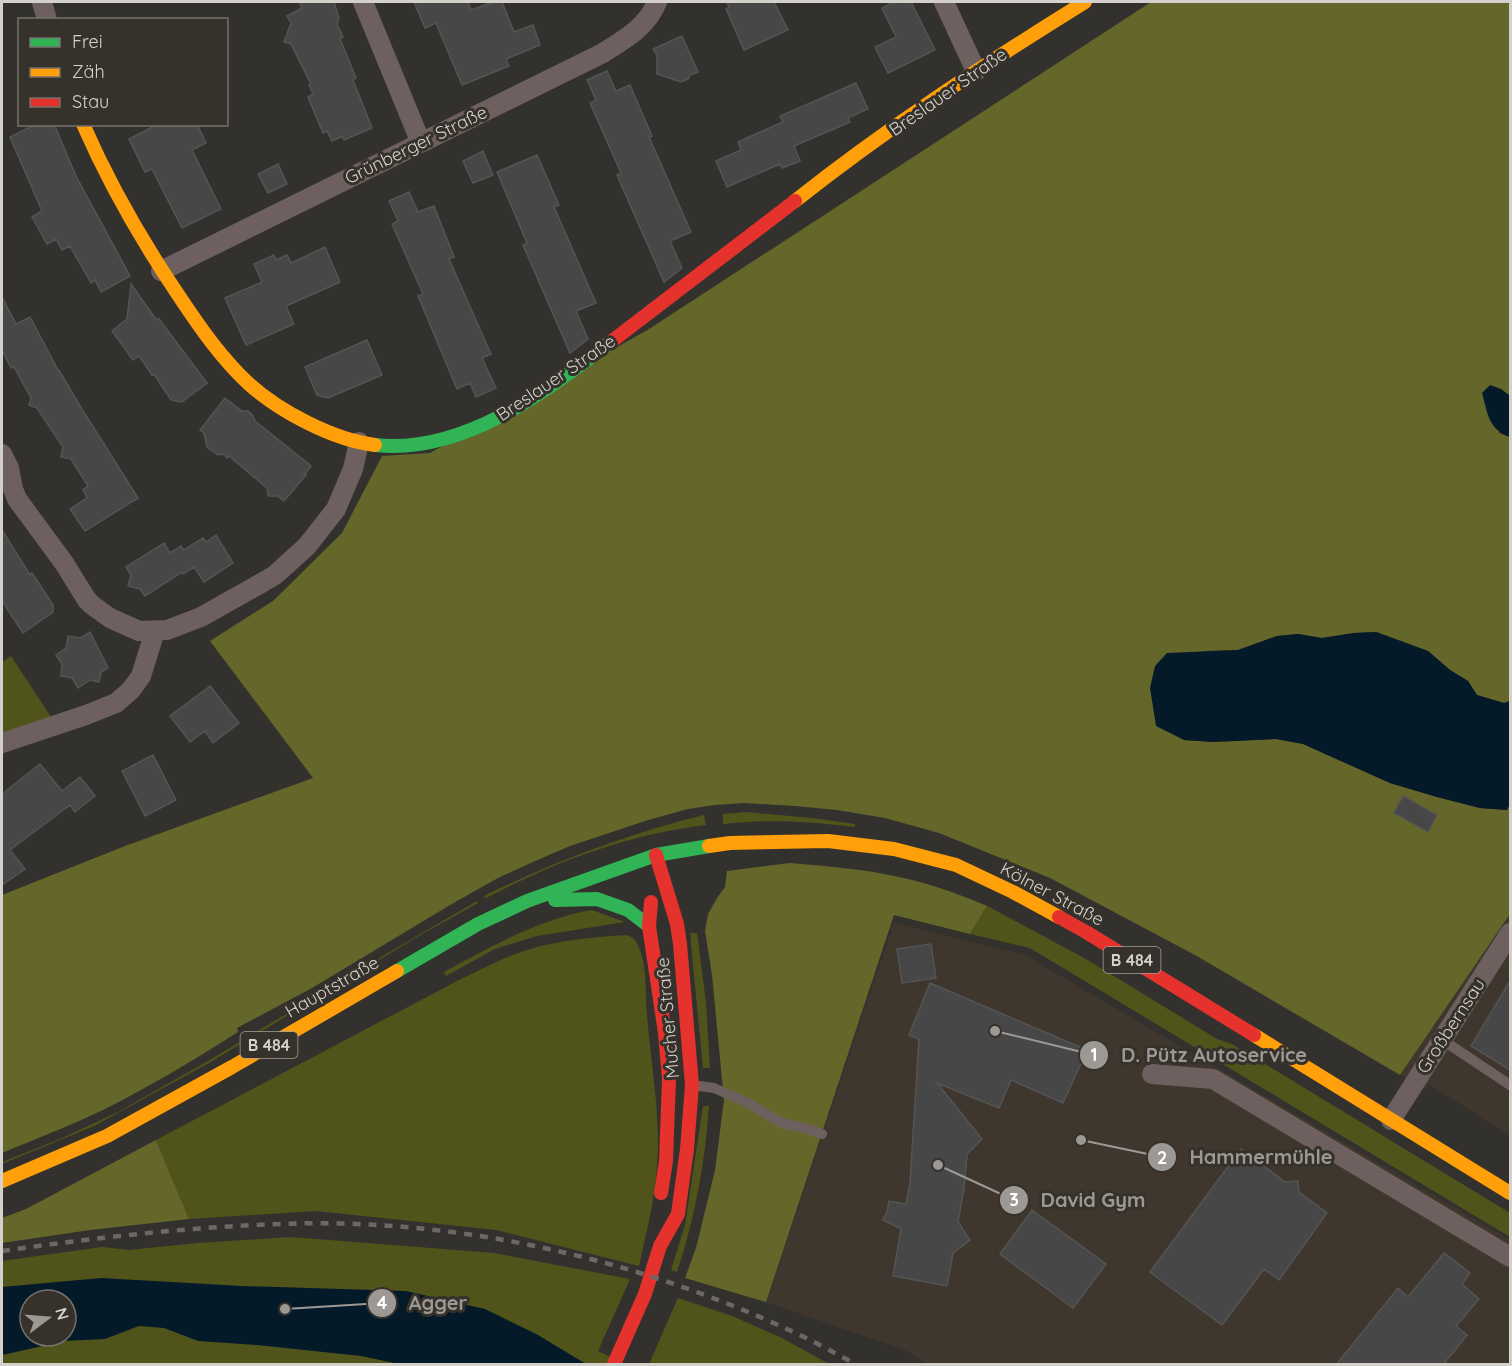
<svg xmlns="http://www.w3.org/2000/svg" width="1512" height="1366" font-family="Quicksand,sans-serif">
  <rect width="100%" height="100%" fill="#33312e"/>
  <path fill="#3f372d" d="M1510,914V1136L1429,1084L1425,1090L1400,1075Z
    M894,923L999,949L1023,954L1510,1240V1364H925L910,1352L766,1302Z"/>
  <path fill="#51541a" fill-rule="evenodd" d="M11,656L51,717L2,734V662Z
    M746,812L812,818L855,824V827C809,821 769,819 723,824V814Z
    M704,815L706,825C626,835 557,861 486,898L484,896C555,861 628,834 704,815Z
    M477,901L478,903L417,937L209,1063L94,1126L2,1164V1162L60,1139L118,1112L208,1061L381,957Z
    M987,906L1086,959L1217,1039L1232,1044L1510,1213V1237L1030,948L970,934Z
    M592,910L625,922L537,936L495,949L446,976L444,972C490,947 539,919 592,910Z
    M690,933H697L706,1003L710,1068H703Z
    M627,935C632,937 635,939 637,943C648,965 645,992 647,1015C651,1066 661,1116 657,1166C655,1200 646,1233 639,1266L496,1230L316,1211L189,1219L156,1140L459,980C481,970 503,957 527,950C559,940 594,937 627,935Z
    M703,1106H709C705,1163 695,1218 677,1272L671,1270L685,1225Z
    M291,1237L494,1253L630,1279L598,1351L626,1364H2V1261L102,1247L129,1250L198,1243ZM30,1300H66V1336H30Z
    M678,1298L732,1316L782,1338L829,1364H649Z"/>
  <path fill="#646729" d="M1151,2H1510V396L1501,389L1499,433L1510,437V701L1504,703L1477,695L1468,681L1450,670L1428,651L1376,632L1354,633L1322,638L1298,634L1277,636L1238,650L1203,651L1184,740L1213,742L1276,739L1303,744L1390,783L1437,797L1480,808L1506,810L1510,804V914L1400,1075L1195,955L1050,878L939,833L885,818L837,810L795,806L744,803L715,805L688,809L648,820L570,846L533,862L498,878L450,905L312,988L237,1028L238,1032C194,1060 149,1087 103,1110C70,1126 35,1139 2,1153V895L125,846L313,778L210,641L273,601L342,533L382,456L430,453L649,329Z
    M790,863C826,866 863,869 899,877C929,883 959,894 987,906L970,934L894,915L766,1302L685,1278L696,1248L715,1170L724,1100L712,975L705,931L708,914L717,898L725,887L727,871Z
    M156,1140L189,1219L90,1230L2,1243V1218L26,1209Z"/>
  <path fill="#051a29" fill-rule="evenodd" d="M1490,385L1501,389L1510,396V437C1488,429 1488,414 1482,393Z
    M1376,632L1428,651L1450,670L1468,681L1477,695L1504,703L1510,701V804L1507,810L1480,808L1437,797L1390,783L1303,744L1276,739L1213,742L1184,740L1156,726L1150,688L1155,666L1167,653L1238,650L1277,636L1298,634L1322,638L1354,633Z
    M101,1278L242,1286L406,1291L485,1309L538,1335L586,1364H399L361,1356L257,1345L198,1341L164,1328L139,1326L105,1339L65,1341L2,1355V1287ZM30,1300H66V1336H30Z"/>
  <path fill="#484747" stroke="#555454" stroke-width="1.5" d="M299,2H334L339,18L337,24L343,37L340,39L356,78L353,80L372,128L344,140L343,136L332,141L327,131L323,133L308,97L313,94L309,85L311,84L291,44L284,42L291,23L287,16L302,8Z
    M414,2H468L471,10L493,2H502L514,32L533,25L540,45L506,59L509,66L462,85L436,23L425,28Z
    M727,2H774L788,30L744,50L726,9L729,7Z
    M894,2H911L935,50L888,73L875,47L896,37L882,8Z
    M682,36L698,72L690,75L688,79L681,82L657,74V56L653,49Z
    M607,71L616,91L630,85L652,136L649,137L691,232L670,241L682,268L664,282L617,175L621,173L590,103L596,100L587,80Z
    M856,83L868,109L848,118L850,122L794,146L800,161L782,168L780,164L727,187L716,161L741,150L738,142L783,122L780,116Z
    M36,124H54L76,176L130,276L101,292L95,280L91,283L70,246L62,250L56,239L47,244L32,217L42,211L10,137Z
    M158,124H197L206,143L192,150L221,209L182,228L152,169L145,172L129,139Z
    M483,151L493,175L473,183L463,161Z
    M537,155L559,205L554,207L596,303L576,311L588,339L570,353L523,245L527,243L497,172Z
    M278,164L287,184L268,193L258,174Z
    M409,192L418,212L434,206L454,257L449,259L491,354L482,358L496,388L476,397L470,383L457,389L418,296L423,294L392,224L398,221L389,201Z
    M325,247L340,282L286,306L294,324L246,345L225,298L262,282L254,264L274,255L276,260L287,255L291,263Z
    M131,284L155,318L159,319L207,383L182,402L171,400L154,374L152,375L139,356L133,360L112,331L127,319Z
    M2,297L16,324L30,317L58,370H59L80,406L138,498L85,531L70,509L87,498L83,490L88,486L71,459L61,457L63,447L37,408L29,405L31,398L14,367L11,368L2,350Z
    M367,340L382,375L328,398L317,395L305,367Z
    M225,398L242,411H248L253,416L255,421L311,466L305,474L306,475L284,501L277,496H268L267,488L229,456L227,458L223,454L218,455L207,447L204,433L200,430Z
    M2,530L30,575L32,573L53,605V612L23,633L2,601Z
    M216,535L233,563L204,582L194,567L183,574L182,572L145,596L140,589L128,586L131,575L126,567L164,543L170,553L181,546L184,550L203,538L206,542Z
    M90,632L108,668L101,672L99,682L90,680L78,688L72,678L61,676L62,664L56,655L66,648L68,636L80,638Z
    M210,686L239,723L213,743L205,731L190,742L170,716Z
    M153,755L176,800L145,816L122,771Z
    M40,764L62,791L80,777L95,796L75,812L70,805L10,850L25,869L2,885V794Z
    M1403,796L1437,815L1428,832L1394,813Z
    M931,944L936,978L902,983L897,949Z
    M1510,981V1070L1471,1046Z
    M930,983L1087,1050L1063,1103L1011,1080L999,1108L937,1083L982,1139L967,1154L964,1189L958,1222L970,1240L953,1253L947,1286L893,1276L901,1229L883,1220L887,1212L889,1201L906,1204L910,1183L919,1039L909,1035Z
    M1241,1149L1285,1182L1298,1181L1299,1192L1327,1213L1279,1280L1264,1269L1222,1325L1150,1272Z
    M1032,1210L1106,1264L1073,1308L1000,1254Z
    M1444,1253L1470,1273L1462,1284L1479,1299L1456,1326L1467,1335L1443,1365H1336L1398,1288L1408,1297Z"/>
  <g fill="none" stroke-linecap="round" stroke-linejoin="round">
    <path stroke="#6d605f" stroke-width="10" d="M1441,1039L1510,1085
      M692,1085L714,1088L748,1103L781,1123L805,1128L822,1134"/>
    <path stroke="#6d605f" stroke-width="20" d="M42,2L47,20
      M363,2L421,143
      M944,2L976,71
      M161,271L603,53C625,39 647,27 657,2
      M2,454L9,468L13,489L17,499L64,563L87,600L92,605L110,618L139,631L167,630L201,617L258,585L275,575L307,546L336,509L353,469L359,442
      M2,743L86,715L116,703L131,690L141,676L155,631
      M1152,1074L1213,1079L1510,1257
      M1391,1120L1510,933"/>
    <path stroke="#30b455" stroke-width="14" d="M375,445C463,455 546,391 612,341
      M555,900L597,899L628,910L649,926
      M397,971L478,924L527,901L656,855L709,846"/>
    <path stroke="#ff9f0a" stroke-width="14" d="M83,124C110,186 143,243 181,299C201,329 222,359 249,384C280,412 334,440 375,445
      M795,201C887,128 985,64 1085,2
      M709,846L730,843L828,841L894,849L956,865L1013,892L1059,917
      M1254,1035L1510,1193
      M2,1181L107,1136L232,1067L397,971"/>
    <path stroke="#e5322d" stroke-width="14" d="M612,341L795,201
      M651,902L649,926L665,1033L669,1079L666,1161L661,1193
      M1059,917L1086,932L1254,1035
      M614,1364L645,1294L660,1246L678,1214L687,1149L692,1085L680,944L677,924L656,855"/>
    <path stroke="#6f6766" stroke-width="4.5" stroke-dasharray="8 8" stroke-linecap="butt" d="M2,1251C94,1238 188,1227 281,1224C459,1217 643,1260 804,1337C821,1345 838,1355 856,1364"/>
  </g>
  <g text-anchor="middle" stroke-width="6" stroke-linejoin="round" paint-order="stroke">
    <g fill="#36312b" stroke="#a5a19c" stroke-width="1.5">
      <rect x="1103.5" y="947" width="57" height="26" rx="4.5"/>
      <rect x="240.5" y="1032" width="57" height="26" rx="4.5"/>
    </g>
    <g font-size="16" font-weight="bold" fill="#d4d1cd">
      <text x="1132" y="966">B 484</text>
      <text x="269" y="1051">B 484</text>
    </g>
    <g font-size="18" fill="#d4d1cd" stroke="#36312b">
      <text transform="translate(948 92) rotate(-35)" y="6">Breslauer Straße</text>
      <text transform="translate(416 145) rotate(-26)" y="6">Grünberger Straße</text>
      <text transform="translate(556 378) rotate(-34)" y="6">Breslauer Straße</text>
      <text transform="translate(1052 894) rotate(28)" y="6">Kölner Straße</text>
      <text transform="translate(332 987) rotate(-30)" y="6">Hauptstraße</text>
      <text transform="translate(668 1018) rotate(-95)" y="6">Mucher Straße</text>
      <text transform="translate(1451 1026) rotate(-57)" y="6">Großbernsau</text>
    </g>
  </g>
  <path fill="none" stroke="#9c9995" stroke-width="2" d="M995 1031L1094 1055M1081 1140L1162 1157M938 1165L1014 1200M285 1309L382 1303"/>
  <g fill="#9c9995" stroke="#36312b" stroke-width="2">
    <circle cx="995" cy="1031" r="6"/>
    <circle cx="1081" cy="1140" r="6"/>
    <circle cx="938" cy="1165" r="6"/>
    <circle cx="285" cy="1309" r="6"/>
    <circle cx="1094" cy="1055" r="15"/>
    <circle cx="1162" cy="1157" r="15"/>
    <circle cx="1014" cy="1200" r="15"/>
    <circle cx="382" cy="1303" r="15"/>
  </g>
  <g font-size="18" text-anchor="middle" font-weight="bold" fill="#fff">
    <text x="1094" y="1061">1</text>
    <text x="1162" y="1164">2</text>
    <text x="1014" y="1206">3</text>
    <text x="382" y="1309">4</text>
  </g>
  <g font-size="20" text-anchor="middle" font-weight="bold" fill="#9c9995" stroke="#36312b" stroke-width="6" stroke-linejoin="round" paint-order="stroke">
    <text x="1214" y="1062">D. Pütz Autoservice</text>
    <text x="1261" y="1164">Hammermühle</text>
    <text x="1093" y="1207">David Gym</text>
    <text x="438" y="1310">Agger</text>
  </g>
  <rect width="1512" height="1366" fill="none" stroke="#d4d1cd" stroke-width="6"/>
  <rect x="18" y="18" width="210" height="108" fill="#36312b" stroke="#75716c" stroke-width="1.5"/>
  <rect x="30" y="38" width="30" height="9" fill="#30b455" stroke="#75716c" stroke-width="1.5"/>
  <text x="72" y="48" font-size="18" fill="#d4d1cd">Frei</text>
  <rect x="30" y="68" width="30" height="9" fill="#ff9f0a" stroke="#75716c" stroke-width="1.5"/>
  <text x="72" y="78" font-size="18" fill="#d4d1cd">Zäh</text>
  <rect x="30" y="98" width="30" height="9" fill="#e5322d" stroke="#75716c" stroke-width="1.5"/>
  <text x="72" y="108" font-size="18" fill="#d4d1cd">Stau</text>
  <g transform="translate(48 1318) rotate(74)"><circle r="28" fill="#36312b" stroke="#75716c" stroke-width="1.5"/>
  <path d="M0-4.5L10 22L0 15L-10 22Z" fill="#9c9995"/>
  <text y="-9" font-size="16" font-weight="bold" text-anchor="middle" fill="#d4d1cd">N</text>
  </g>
</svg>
